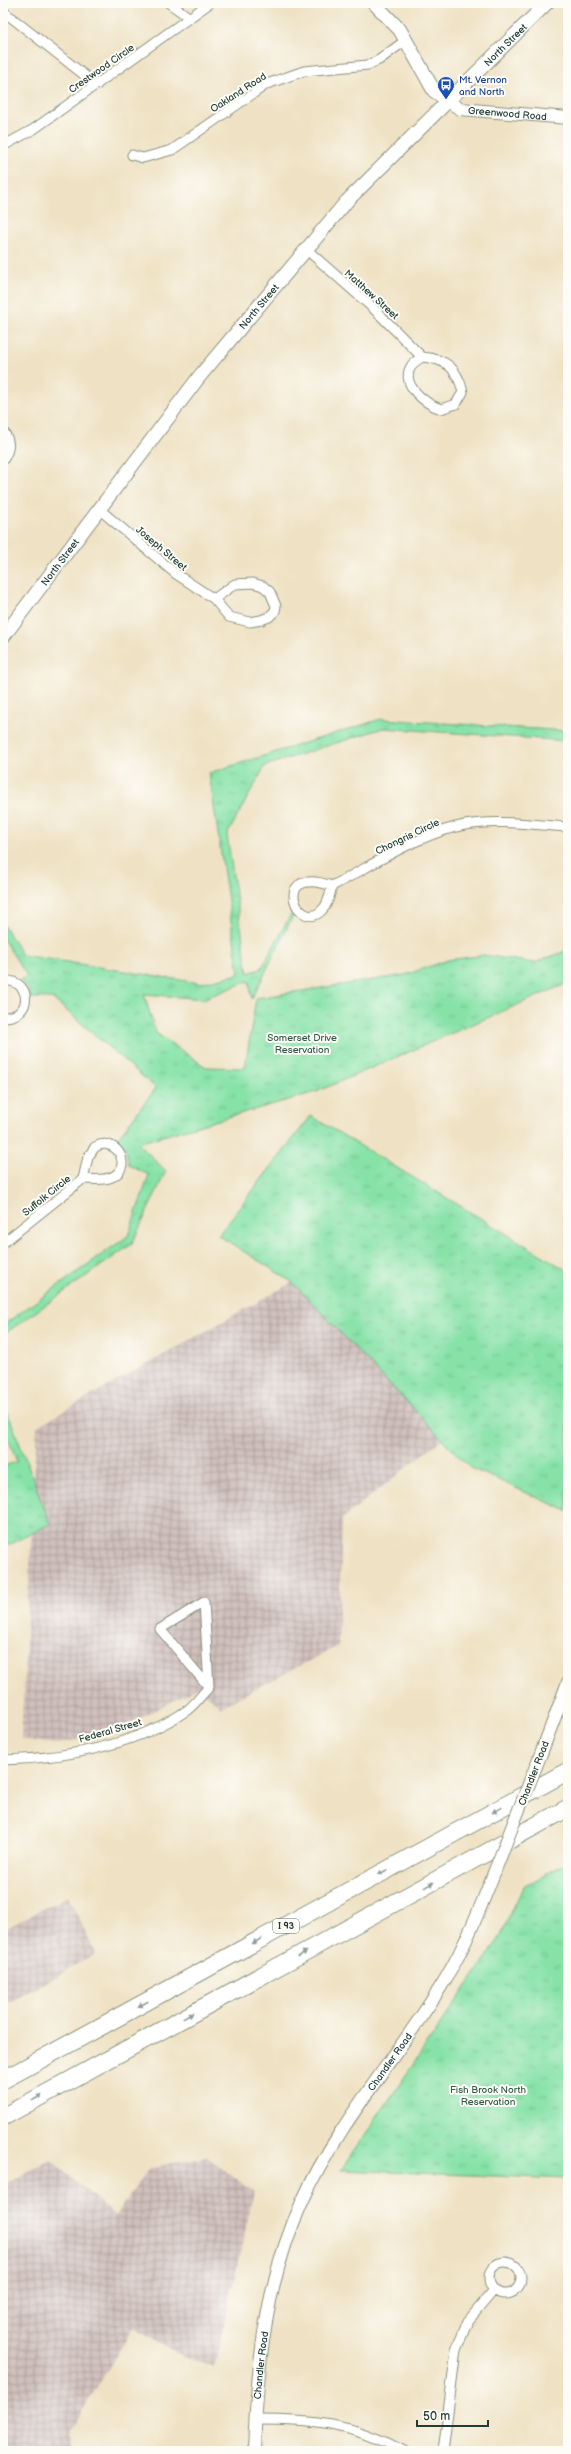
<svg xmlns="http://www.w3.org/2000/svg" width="571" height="2454" font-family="'Balsamiq Sans',sans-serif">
  <defs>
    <pattern id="industrial-grid" width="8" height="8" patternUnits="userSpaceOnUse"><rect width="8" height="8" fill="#d0c0bc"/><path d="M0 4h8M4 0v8" fill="none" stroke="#a89d9a"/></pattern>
    <pattern id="park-tufts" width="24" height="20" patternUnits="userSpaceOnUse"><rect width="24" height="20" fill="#87e2a7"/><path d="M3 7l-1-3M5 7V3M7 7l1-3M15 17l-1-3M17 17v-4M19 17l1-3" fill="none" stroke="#74c390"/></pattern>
  </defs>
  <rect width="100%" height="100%" fill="#fdfcf7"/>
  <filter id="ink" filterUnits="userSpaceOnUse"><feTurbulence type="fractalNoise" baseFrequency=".025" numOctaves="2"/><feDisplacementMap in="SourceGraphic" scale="8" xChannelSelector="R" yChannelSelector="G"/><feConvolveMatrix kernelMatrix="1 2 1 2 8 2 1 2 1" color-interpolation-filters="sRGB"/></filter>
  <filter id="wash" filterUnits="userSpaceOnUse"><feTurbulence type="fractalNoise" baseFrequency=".012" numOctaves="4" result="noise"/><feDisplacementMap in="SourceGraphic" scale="16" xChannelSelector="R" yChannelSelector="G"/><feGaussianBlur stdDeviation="0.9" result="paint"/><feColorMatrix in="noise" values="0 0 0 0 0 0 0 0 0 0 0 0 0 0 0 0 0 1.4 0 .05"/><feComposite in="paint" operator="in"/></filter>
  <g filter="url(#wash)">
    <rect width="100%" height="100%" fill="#efe2c4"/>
    <path fill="url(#industrial-grid)" d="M293,1282L447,1435L342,1519L338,1646L221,1707L198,1688L115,1731L57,1744L21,1739L37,1426Z
      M68,1896L96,1954L3,2006V1930Z
      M206,2156L254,2192L214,2368L177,2353L133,2328L69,2433L70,2451H3V2186L50,2159L115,2216L149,2168Z"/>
    <path fill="url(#park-tufts)" stroke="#53906e" d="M381,719L568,731V741L383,728L265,766L227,835L248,973L261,969L291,914L293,916L252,999L249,981L203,999L144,994L156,1033L206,1067L245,1068L256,998L405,975L448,960L484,955L534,963L568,950V983L316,1092L138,1143L166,1171L132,1244L3,1335V1325L128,1236L149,1175L129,1165L126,1150L117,1139L156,1088L52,998H31L28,988L20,980L27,976L3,939V924L22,955L200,983L239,974L209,773Z
      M311,1116L568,1271L567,1511L469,1467L292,1282L218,1235Z
      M3,1400L50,1524L3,1548V1466L17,1462L3,1425Z
      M568,1862V2179L341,2170L499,1939L523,1887Z"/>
  </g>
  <g filter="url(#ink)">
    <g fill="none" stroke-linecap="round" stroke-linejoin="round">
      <defs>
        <path id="minor" d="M169,3L190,18
          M3,11L97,85
          M3,146L34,129L210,3
          M132,155L143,158L172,150L267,84L304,71L368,65L379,60L406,40
          M306,249L373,308L422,357C419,359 414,362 412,365C398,384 426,404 441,409L456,404L463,392C457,368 447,359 422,357
          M3,431C10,440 10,450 3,460
          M99,509L176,574L214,599L229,617L250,622L261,620L269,617L275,611L276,606L270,592L263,586L253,583L235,584L214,599
          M332,886C268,864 299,937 323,909C329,903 330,893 332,886C373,865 420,833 465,825C498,819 534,825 568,827
          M3,981C32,978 34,1018 3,1017
          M3,1243L83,1179L88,1157L95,1147C116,1135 134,1167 112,1177C104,1181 92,1179 83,1179
          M3,1760C64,1758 134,1746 186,1711C195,1705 202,1694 209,1687L204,1602L160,1629L209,1687
          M489 2278a16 16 0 1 1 32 0a16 16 0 1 1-32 0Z
          M255,2420C315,2420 350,2423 404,2451
          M443,2451L456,2350L468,2321L494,2290"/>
        <g id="tertiary">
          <path id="s1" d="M448,101L460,109L568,118"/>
          <path d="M542,1751L568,1682"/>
          <path id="s2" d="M254,2451C257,2365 266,2281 302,2202C337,2124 395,2060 440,1988C461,1955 476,1919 490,1883"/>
        </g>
        <g id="secondary">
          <path d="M374,3L400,30L434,91L448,101"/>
          <path id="s3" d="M3,637L199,377L347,201L547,3"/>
        </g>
        <path id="motorway" d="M3,2080L568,1771
          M3,2117L568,1808"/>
      </defs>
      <use href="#minor" stroke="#87907c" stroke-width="11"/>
      <use href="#tertiary" stroke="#87907c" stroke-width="14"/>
      <use href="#secondary" stroke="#87907c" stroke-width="15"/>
      <use href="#motorway" stroke="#87907c" stroke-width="19"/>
      <use href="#minor" stroke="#fff" stroke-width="9"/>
      <use href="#tertiary" stroke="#fff" stroke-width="12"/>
      <use href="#secondary" stroke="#fff" stroke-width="13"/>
      <use href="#motorway" stroke="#fff" stroke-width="17"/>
      <defs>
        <path id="tertiary-bridge" d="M490,1883L542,1751"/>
      </defs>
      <use href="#tertiary-bridge" stroke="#87907c" stroke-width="14" stroke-linecap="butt"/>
      <use href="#tertiary-bridge" stroke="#fff" stroke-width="12"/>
    </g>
    <defs><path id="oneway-solid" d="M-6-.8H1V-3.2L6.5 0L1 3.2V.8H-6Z"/></defs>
    <g fill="#8f9e9a">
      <use href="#oneway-solid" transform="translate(497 1810) rotate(151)"/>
      <use href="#oneway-solid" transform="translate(383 1872) rotate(152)"/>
      <use href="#oneway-solid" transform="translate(429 1885) rotate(-29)"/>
      <use href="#oneway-solid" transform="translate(257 1941) rotate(151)"/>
      <use href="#oneway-solid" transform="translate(302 1954) rotate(-29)"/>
      <use href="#oneway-solid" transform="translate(143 2004) rotate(152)"/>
      <use href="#oneway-solid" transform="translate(188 2016) rotate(-29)"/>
      <use href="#oneway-solid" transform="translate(37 2098) rotate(-29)"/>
    </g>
  </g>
  <defs>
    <symbol id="bus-pin" viewBox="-11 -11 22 30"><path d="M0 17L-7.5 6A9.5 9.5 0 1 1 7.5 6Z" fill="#1a4fb4" stroke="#fdfcf7"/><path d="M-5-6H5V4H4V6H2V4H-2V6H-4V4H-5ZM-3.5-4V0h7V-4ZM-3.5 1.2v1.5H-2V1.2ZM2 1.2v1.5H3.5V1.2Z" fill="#fff"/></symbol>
  </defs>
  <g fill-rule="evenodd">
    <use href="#bus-pin" x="436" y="75" width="20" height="27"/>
  </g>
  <g text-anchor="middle" stroke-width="4" stroke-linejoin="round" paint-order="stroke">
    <rect fill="#fdfcf7" stroke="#62766e" stroke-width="1" x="273" y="1919" width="26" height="14" rx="3"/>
    <g font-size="9" font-weight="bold" fill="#1f3d34">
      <text x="286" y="1929">I 93</text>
    </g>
    <g font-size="10" fill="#1f3d34" stroke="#fdfcf7">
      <text dy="4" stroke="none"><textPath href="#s3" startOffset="778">North Street</textPath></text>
      <text transform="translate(101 68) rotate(-35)" y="4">Crestwood Circle</text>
      <text transform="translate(238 92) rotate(-33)" y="4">Oakland Road</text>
      <text dy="4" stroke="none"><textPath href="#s1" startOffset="62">Greenwood Road</textPath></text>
      <text transform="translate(372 294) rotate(42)" y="4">Matthew Street</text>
      <text dy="4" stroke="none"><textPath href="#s3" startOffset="418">North Street</textPath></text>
      <text transform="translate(162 548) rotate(40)" y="4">Joseph Street</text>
      <text dy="4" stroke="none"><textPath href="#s3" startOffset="94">North Street</textPath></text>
      <text transform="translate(407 836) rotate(-26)" y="4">Chongris Circle</text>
      <text transform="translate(46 1195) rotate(-39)" y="4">Suffolk Circle</text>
      <text transform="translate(110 1730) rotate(-16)" y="4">Federal Street</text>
      <text transform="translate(533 1773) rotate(-69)" y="4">Chandler Road</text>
      <text dy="4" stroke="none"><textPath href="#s2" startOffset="421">Chandler Road</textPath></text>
      <text dy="4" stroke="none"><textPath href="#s2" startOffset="86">Chandler Road</textPath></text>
    </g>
    <g font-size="10" fill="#164399" stroke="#fdfcf7" text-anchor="start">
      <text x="459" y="83">Mt. Vernon<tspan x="459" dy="12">and North</tspan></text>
    </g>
    <g font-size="10" fill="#345e4b" stroke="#fdfcf7">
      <text x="302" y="1041">Somerset Drive<tspan x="302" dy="12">Reservation</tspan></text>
      <text x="488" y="2093">Fish Brook North<tspan x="488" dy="12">Reservation</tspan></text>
    </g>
  </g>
  <rect width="571" height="2454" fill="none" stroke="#fdfcf7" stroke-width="16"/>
  <path d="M417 2420v6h71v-6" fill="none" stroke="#1f3d34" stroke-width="2"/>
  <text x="423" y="2420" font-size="12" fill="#1f3d34" stroke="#fdfcf7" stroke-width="3" paint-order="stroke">50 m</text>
</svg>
